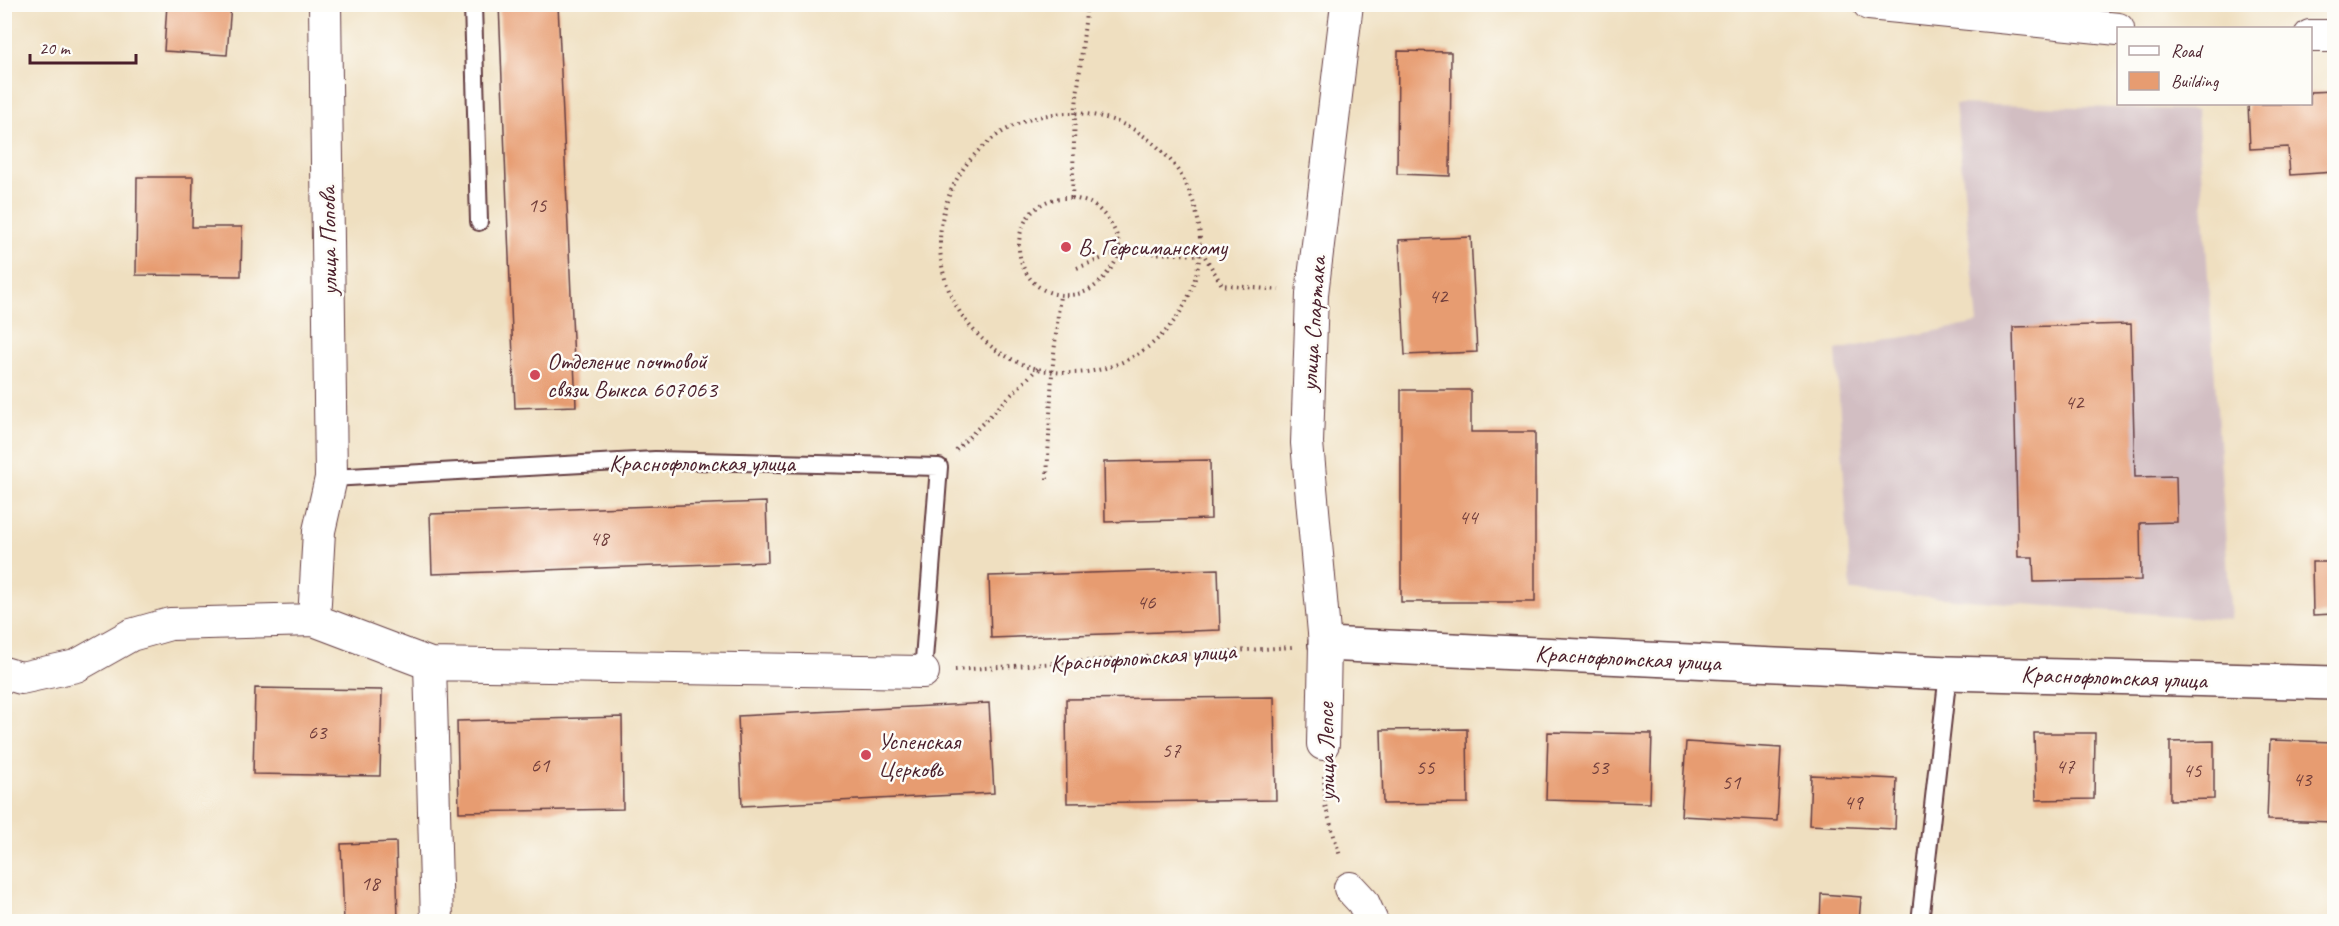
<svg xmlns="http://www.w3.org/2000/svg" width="2339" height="926" font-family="Caveat,sans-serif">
  <rect width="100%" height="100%" fill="#fdfcf7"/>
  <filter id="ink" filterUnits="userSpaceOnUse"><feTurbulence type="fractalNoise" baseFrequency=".0167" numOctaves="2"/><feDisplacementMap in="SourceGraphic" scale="12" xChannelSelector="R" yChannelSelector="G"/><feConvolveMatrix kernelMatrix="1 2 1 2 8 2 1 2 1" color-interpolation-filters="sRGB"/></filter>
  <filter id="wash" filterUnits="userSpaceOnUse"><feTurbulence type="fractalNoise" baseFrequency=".008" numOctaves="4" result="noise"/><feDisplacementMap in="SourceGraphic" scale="24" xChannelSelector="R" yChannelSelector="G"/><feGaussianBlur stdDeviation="1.35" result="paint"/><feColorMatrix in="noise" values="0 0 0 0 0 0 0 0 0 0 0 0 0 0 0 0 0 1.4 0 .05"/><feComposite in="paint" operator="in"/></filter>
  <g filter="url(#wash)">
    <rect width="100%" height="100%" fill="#efdfc0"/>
    <path fill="#d2bec2" d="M1955,104L2197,110L2231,620L1851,591L1836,350L1978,323Z"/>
    <g id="blocks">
      <path fill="#e79c71" d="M167,4H231L227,55L164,51Z
        M499,4H558L576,406L515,408Z
        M1398,51L1451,52L1450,176L1397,174Z
        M2334,91V172L2290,175L2288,147L2250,149L2248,104H2310V92Z
        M137,177H193L192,227H242L241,276L136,275Z
        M1471,237L1477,352L1405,355L1399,240Z
        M2131,324L2135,477L2176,476L2177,522L2140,523L2141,580L2034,582L2033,557H2018L2013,327Z
        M4,344H6L9,403H4Z
        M1401,390H1471V432H1535V602H1401Z
        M1210,460L1211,519L1105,522L1104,462Z
        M766,502L768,562L432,574L430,514Z
        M2312,562H2334V614L2313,615Z
        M1218,569L1220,630L991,638L989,576Z
        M255,688L382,690L380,776L253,774Z
        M1274,697L1276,800L1067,803L1066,699Z
        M989,703L994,793L742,806L738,716Z
        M622,717L623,809L459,812L457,721Z
        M1467,729L1468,803L1383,804L1381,730Z
        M1548,732L1652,734L1650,803L1546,800Z
        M2034,733H2095L2094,799L2036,800Z
        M2270,740L2334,742V822L2267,820Z
        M2214,741V799L2170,800V742Z
        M1686,742L1781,748L1777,821L1681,816Z
        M1811,775L1897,779L1895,829L1809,825Z
        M396,842L398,922H344L341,844Z
        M1821,894L1861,897L1859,922H1820Z"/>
    </g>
  </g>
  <g filter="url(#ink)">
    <use href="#blocks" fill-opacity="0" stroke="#633c41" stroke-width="1.5"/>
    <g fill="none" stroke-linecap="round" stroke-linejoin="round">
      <defs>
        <path id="lane" d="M473,4L479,222
          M331,478L655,460L939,467L923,672
          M1920,922L1948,673"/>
        <path id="street" d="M1869,4L2118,29
          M2310,36H2334
          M314,620L430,664L923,672
          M430,664L437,922
          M4,673L21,678L76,666L131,635L170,624L314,620L319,531L331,478L325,4
          M1323,744L1325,644L1307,443L1312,294L1347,4
          M1350,888L1363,902L1372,922"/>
        <path id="secondary" d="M1325,644L1948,673L2334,683"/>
      </defs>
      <use href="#lane" stroke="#633c41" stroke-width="20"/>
      <use href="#street" stroke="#633c41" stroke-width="34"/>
      <use href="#secondary" stroke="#633c41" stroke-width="36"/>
      <path stroke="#633c41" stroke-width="4" stroke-dasharray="1.5 4.5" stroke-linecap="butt" d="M940 243a130 130 0 1 1 260 0a130 130 0 1 1-260 0Z
        M1072,198C1078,199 1085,201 1090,203C1105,211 1122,235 1119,253C1117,261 1110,270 1105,276C1095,288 1085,294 1070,295C1012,299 999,215 1054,199C1059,198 1066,198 1072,198Z
        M1072,198L1075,115L1087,4
        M1077,268L1119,252L1204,255L1222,285L1279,290
        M956,450L1038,368
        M1047,479L1052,373L1060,295
        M955,670L1292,647
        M1324,776L1325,805L1340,856"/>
      <use href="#lane" stroke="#fff" stroke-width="16"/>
      <use href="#street" stroke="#fff" stroke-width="32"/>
      <use href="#secondary" stroke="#fff" stroke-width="33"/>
    </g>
  </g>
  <g fill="#d1495b" stroke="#fdfcf7" stroke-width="2">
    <circle cx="1066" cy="247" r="6"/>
    <circle cx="535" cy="375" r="6"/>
    <circle cx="866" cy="755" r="6"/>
  </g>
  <g text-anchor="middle" stroke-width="5" stroke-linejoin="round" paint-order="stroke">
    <g font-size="21" fill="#713e3c">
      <text x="537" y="212">15</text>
      <text x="1438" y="303">42</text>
      <text x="2074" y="409">42</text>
      <text x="1468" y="524">44</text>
      <text x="599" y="545">48</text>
      <text x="1146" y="609">46</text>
      <text x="317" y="739">63</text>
      <text x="1171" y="757">57</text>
      <text x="540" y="772">61</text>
      <text x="2065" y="773">47</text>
      <text x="1425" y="774">55</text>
      <text x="1599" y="774">53</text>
      <text x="2192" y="777">45</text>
      <text x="2302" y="786">43</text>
      <text x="1731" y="789">51</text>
      <text x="1853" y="809">49</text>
      <text x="370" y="890">18</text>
    </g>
    <g font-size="24" fill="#4a1f2b" stroke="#fdfcf7">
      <text transform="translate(328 241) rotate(-91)" y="8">улица Попова</text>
      <text transform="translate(1313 324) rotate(-86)" y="8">улица Спартака</text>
      <text x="702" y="471">Краснофлотская улица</text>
      <text transform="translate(1143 657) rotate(-4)" y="8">Краснофлотская улица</text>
      <text transform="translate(1628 658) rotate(3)" y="8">Краснофлотская улица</text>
      <text transform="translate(2114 677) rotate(2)" y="8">Краснофлотская улица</text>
      <text transform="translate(1326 752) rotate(-91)" y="8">улица Лепсе</text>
    </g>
    <g font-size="24" fill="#4a1f2b" stroke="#fdfcf7" text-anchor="start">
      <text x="1078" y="255">В. Гефсиманскому</text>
      <text x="547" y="369">Отделение почтовой<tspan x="547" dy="28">связи Выкса 607063</tspan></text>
      <text x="878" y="749">Успенская<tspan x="878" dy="28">Церковь</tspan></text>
    </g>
  </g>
  <rect width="2339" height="926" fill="none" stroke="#fdfcf7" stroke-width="24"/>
  <rect x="2117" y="27" width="195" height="78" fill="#fdfcf7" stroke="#b5a4a5" stroke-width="1.5"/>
  <rect x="2129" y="46" width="30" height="9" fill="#ffffff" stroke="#b5a4a5" stroke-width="1.5"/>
  <text x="2171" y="57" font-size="18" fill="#4a1f2b">Road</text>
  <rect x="2129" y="72" width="30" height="18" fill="#e79c71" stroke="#b5a4a5" stroke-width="1.5"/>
  <text x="2171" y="87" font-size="18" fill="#4a1f2b">Building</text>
  <path d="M30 54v9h106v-9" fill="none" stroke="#4a1f2b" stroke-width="3"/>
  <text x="39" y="54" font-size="18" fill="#4a1f2b" stroke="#fdfcf7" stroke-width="4.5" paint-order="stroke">20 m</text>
</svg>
